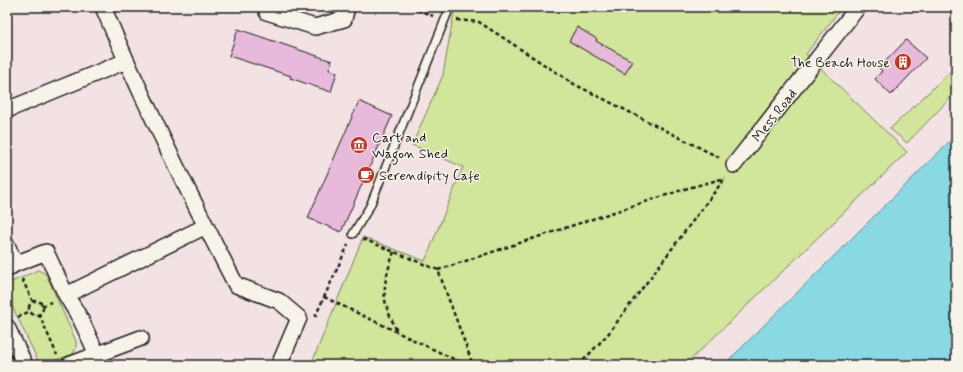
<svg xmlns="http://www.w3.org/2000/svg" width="963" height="372" font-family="Mynerve,sans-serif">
  <rect width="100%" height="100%" fill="#f2e2e4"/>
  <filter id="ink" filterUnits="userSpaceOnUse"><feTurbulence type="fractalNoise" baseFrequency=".025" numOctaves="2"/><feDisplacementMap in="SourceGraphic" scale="8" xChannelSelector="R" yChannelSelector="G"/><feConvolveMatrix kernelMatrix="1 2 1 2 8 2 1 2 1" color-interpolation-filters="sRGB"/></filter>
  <g filter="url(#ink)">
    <path fill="#d1e69a" stroke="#76815b" d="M455,7H842L806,54L907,152L685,365H311L363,237L425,261L463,167L412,145L443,75Z
      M956,66V92L907,143L890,129Z
      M38,270L46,274L76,341V348L73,354L44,364L38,361L7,295V284Z"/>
    <path fill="#89d9e4" stroke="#5d8d94" d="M956,135V365H723L727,362Z"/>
    <path fill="#e7b9db" stroke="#1c1c1c" d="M577,27L597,39L596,41L632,61L625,74L569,41Z
      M238,29L332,61L329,70L337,72L331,92L290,78L291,76L229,56Z
      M906,40L926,58L891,95L875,79L882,71L879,68Z
      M359,101L392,116L341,232L308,218Z"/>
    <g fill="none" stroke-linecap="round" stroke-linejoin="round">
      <defs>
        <path id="service" d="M353,234L370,206L450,7"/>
        <path id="minor" d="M103,7C143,102 189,194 236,285L279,301L299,318L279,365
          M267,12L315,27L344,19L347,7
          M7,110L126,61
          M734,165L858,7
          M7,245L15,264
          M7,269L15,264L46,252L66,295L80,318L97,354
          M66,295L206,226
          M7,327L25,365
          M69,365L141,338"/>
      </defs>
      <use href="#service" stroke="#1c1c1c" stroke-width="10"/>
      <use href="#minor" stroke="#1c1c1c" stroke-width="18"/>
      <path stroke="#1c1c1c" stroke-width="2.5" stroke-dasharray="4 3" stroke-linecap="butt" d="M411,7L433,16
        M457,20L479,22L574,84L720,158
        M363,239L438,270L473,365
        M394,252C389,266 383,284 385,299C386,310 393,321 397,332
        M438,270L577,224L688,188L725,178
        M22,279L33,302
        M324,297L466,365
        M29 308a7 7 0 1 1 14 0a7 7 0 1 1-14 0Z
        M42,306L51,302
        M39,314L57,355
        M18,317L30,311
        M315,317L348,245
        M579,365L608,334L725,178"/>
      <use href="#service" stroke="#f7f3e8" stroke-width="7"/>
      <use href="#minor" stroke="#f7f3e8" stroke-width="15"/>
    </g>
  </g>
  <defs>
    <symbol id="building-disc" viewBox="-11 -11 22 22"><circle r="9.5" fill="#c8321e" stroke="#f7f3e8"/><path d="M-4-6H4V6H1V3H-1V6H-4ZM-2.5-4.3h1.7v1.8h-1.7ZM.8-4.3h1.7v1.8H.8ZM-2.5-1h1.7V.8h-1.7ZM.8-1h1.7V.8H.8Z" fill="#fff"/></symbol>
    <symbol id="museum-disc" viewBox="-11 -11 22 22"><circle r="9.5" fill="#c8321e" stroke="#f7f3e8"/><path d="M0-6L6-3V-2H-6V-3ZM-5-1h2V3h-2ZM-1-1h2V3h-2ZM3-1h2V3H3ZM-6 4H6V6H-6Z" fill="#fff"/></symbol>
    <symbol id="cafe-disc" viewBox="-11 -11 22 22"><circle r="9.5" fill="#c8321e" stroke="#f7f3e8"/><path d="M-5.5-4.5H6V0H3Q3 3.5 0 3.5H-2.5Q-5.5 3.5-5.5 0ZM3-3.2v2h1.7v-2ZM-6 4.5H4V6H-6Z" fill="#fff"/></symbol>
  </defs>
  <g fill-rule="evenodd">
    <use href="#building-disc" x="893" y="52" width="20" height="20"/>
    <use href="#museum-disc" x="349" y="135" width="20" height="20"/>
    <use href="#cafe-disc" x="356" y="165" width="20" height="20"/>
  </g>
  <g text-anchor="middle" stroke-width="3" stroke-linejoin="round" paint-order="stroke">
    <g font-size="14" fill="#1c1c1c" stroke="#f7f3e8" text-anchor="start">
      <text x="890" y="67" text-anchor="end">The Beach House</text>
      <text x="372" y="142">Cart and<tspan x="372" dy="16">Wagon Shed</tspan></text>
      <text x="379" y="180">Serendipity Cafe</text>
    </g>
    <g font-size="14" fill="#1c1c1c" stroke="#f7f3e8">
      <text transform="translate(774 115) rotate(-52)" y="5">Mess Road</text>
    </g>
  </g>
  <rect width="963" height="372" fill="none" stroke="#f7f3e8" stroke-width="24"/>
  <rect x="12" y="12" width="939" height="348" fill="none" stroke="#1c1c1c" stroke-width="1.5" filter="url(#ink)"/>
</svg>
